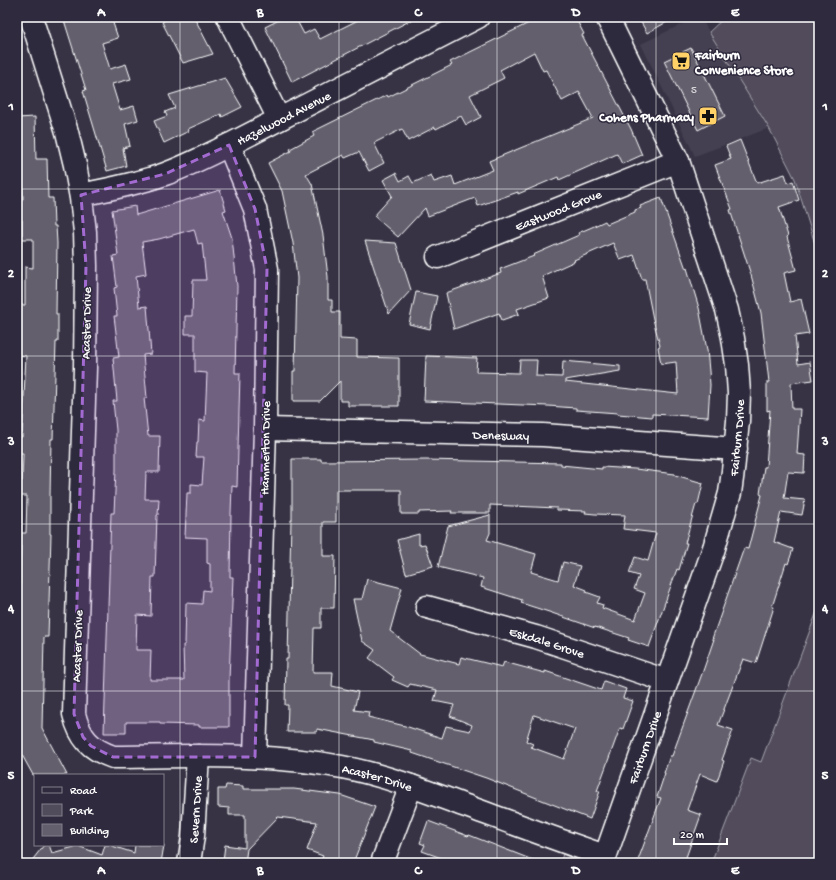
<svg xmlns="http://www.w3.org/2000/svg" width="836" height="880" font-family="'Gochi Hand',sans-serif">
  <rect width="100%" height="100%" fill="#373345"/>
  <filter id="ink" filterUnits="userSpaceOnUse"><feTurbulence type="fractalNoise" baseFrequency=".025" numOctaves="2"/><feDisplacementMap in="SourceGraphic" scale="8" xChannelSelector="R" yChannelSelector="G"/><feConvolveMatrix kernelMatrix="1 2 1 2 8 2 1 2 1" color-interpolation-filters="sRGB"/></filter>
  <g filter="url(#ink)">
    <path fill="#444051" d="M697,17H700L769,128L695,156L641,44Z"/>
    <path fill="#514c5c" stroke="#a8a6ae" d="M725,17H819V257L795,179L769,128L709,32Z
      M819,606V863H711L751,758L761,762Z
      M563,854L573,859L578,863H560Z"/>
    <path fill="#635f6d" stroke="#fff" fill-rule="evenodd" d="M63,17H111L118,38L102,43L110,69L126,64L131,79L112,84L120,110L134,106L138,120L125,124L130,146L123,148L126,166L107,171L83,91L86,90Z
      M163,17H194L213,54L183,63L162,22L164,21Z
      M285,17L287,21L295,17L304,34L314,29L320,39L364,17H417L292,82L265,27Z
      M541,17H575L584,34L582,35L631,129L642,155L622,164L617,154L559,180L558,177L518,194V192L478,206L475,198L428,216L425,208L398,237L374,216L392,196L383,180L396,173L400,181L409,176L413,183L431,175L434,182L452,176L455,185L493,170L489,161L593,118L579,92L562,101L546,70L543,71L534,52L500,70L504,78L470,95L481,117L466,125L461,116L436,129L435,127L408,141L402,129L374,143L384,163L369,171L359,152L345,158L343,155L306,174L312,184L323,235L328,277V300H332V312H340V339L357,340V357L399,358V406H348V401H340V381L320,401H293V371H295L297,278L293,243L282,191L268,163L291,151L290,149L314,136L312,132L387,95L388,97L452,65L450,62Z
      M638,17H676L647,33Z
      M691,48L725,116L698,130L664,61Z
      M225,78L242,107L222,117L221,114L188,129L189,131L164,143L154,121L167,116L165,112L175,108L169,95Z
      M35,117L36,159H47L48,198H53L54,226H56L57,243L56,314H58V342H56L53,439H51L50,496V534H51L48,637H44L42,728L67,775H33L17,746V590H20L21,533H26L27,496H17V481H22L23,453H17V437H22L26,356L17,355V305H25V267L33,268V239H22V220H19L18,199H23L21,146H17V118Z
      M740,140L757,183L785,174L788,183L793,181L799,200L779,207L788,236L787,237L796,270L784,273L790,302L801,299L809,334L795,336L798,364L810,362L813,380L791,383L792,409H800L797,454L805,455L804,473L788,472L784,498L805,500L802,515L781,512L774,542L793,549L788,564L786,563L772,607H774L756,663L743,659L718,725L733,730L722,760L724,761L717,781L700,774L687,810L701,815L684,863H637L661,798L657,797L665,773H664L670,756H672L703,671L714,639H712L744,548L748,549L762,495L760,494L764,467H766L770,410L767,411V382H769L761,313L751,275L730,210L732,209L715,165L731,159L726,146Z
      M220,190L226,210L223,211L232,238L237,286L235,373H240L237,487L232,486L231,513L230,577H233L229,680V727H199V725L160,724V722H126V733H104L111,513H114L116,470V430L113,401H117L113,358L119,357L114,316H117L114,288L117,287L113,256L118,255L112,210L135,206L136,215ZM194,229L198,244L202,243L206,280H193L192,316H185V334H195V372L207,373L205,421L199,420L198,442H197L196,457H204L202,485L191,484V493H187L185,537L207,538V563L210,564V591L203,590L202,604L186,603L185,645H183L184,680H150L151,650H136L137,615L151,616L152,577H155L157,515H158L159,499H145L146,472H159L160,436H148L144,398H147L143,355L151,354L147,306L139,307L136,276L146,274L142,242L159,239Z
      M661,198L686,269L687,268L699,308L707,350L709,371L710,385L708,417L652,414V417L618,414V413L576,410V408L548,406L424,401L426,356L477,358L476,372L519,373L520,360H537L536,376L562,377L563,361L620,366V371L565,380V382L678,394L676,362L661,364L658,347L660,346L653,319L645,279H642L634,255L620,260L613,243L574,260L575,261L542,276L549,298L517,309L519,314L502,320L499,313L454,329L446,293L501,273L500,269L534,256L533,255L579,235L578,233L592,227L605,221L607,224L635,212V210L641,208L640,206Z
      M365,241L396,243L411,290L389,314Z
      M416,292L437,296L430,329L409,324Z
      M292,459H321V461L426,460L561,463V465L602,469V467L635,469L675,474V475L703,483L698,504H696L685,543H687L679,570L677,569L649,647L628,640L629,638L595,627V628L549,612L521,603L522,600L481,587L483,578L438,567L448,526L490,515V533L487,540L536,554L531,572L558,580L563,562L580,566L574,585L587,590L586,592L600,597L597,603L603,605L602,608L635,620L645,593L634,589L639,576L629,573L635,557L648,561L656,533L623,529L625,515L595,514L585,513L586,511L557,510V508L490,505V513H451L452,511L419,512V514H401V490H336V522H323V556H335L334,608H321V628H314L313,672H333L332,686L358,692L354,710L369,712L368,717L405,726L442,738L446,726L470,731L472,725L450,716L454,705L434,701L437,690L410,684L408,687L392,680L394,677L369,658L375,650L362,641L353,599H362L367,579L402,588L390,631L420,654L459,664L461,657L502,667L504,662L545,673V671L601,690L604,681L626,689L623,698L633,701L623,729L620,728L597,791H600L590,819L486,778L412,753V751L374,742V740L317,729V732H287L288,705H285L286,659H288L291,520H292ZM534,715L575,729L564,759L531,747L533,744L526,741Z
      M419,534V545L425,544L433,566L406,574L397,540Z
      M226,785L243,786V789H294L340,795L375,807L353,863H320L323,856L307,850L317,822L278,817L247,849L245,863L223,861L225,845L245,848V815H229V808L218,807V789H225Z
      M428,821L468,836L469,835L538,862V863H443L444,859L422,851L425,845L420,843Z
      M44,845H49L52,853L78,846L102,855L105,845H109L134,853L135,845H164L161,863H30Z"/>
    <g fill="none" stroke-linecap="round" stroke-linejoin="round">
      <defs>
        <g id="minor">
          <path id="s1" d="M31,17L67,132L75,165L81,198L85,232L86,266L85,368L74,714C80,738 90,749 113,757C189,756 267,753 342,767C384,775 423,790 463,805C510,822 557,840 605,856"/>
          <path d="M228,17L279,119"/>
          <path d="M229,145L255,209L267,269L265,429L255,757"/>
          <path id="s2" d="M81,195C109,189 137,184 165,174C187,166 208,155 229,145L478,17"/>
          <path id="s3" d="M438,257L678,161"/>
          <path id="s4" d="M265,429L543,435L736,449"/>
          <path id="s5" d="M427,607L536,637L667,681"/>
          <path id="s6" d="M189,863L193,836L198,756"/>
          <path d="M382,863L411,786"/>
          <path id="s7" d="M603,863L714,548L730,493L733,471L738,421L739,393L737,365L733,338L727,310L678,161L607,17"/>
        </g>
      </defs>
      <use href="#minor" stroke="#fff" stroke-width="25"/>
      <use href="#minor" stroke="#2f2a3d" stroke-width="22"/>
    </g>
  </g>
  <path fill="#a36bd2" fill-opacity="0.2" stroke="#a36bd2" stroke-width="3" stroke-dasharray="8 5" stroke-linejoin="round" d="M229,145L255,209L267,269L255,757H113L91,746L83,737L74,714L86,266L81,195L165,174Z"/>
  <path fill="none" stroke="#fff" stroke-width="1" stroke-opacity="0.55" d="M180,17V863M339,17V863M497,17V863M656,17V863M17,189H819M17,356H819M17,524H819M17,691H819"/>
  <defs>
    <symbol id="supermarket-square" viewBox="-11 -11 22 22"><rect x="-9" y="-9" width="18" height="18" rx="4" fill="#ffd166" stroke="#2f2a3d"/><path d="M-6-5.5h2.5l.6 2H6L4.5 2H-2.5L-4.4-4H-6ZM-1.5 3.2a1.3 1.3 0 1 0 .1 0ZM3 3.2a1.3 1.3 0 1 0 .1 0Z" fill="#111"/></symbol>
    <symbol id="pharmacy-square" viewBox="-11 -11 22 22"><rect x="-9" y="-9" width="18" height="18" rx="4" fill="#ffd166" stroke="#2f2a3d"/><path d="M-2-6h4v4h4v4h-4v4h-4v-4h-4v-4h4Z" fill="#111"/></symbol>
  </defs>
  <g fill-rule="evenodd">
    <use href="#supermarket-square" x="670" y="50" width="22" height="22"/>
    <use href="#pharmacy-square" x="697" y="105" width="22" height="22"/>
  </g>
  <g text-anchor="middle" stroke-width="3" stroke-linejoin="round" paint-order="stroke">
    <g font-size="11" fill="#d8d7da">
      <text x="694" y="93">5</text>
    </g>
    <g font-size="13" font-weight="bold" fill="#fff" stroke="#2f2a3d" text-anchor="start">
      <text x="695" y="59">Fairburn<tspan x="695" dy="15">Convenience Store</tspan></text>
      <text x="694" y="121" text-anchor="end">Cohens Pharmacy</text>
    </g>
    <g font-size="13" fill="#fff" stroke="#2f2a3d">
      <text dy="5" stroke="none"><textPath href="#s2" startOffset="218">Hazelwood Avenue</textPath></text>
      <text dy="5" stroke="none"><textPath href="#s3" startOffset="129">Eastwood Grove</textPath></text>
      <text transform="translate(85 323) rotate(-89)" y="5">Acaster Drive</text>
      <text dy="5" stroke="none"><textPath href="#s4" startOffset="236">Denesway</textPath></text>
      <text dy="5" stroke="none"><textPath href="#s7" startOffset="447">Fairburn Drive</textPath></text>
      <text transform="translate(264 448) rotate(-89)" y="5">Hammerton Drive</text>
      <text dy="5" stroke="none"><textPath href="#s5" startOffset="125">Eskdale Grove</textPath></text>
      <text transform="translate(76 646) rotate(-88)" y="5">Acaster Drive</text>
      <text dy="5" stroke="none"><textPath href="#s7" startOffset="123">Fairburn Drive</textPath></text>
      <text dy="5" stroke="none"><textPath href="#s1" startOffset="1032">Acaster Drive</textPath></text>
      <text dy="5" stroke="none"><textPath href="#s6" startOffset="54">Severn Drive</textPath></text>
    </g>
  </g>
  <rect width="836" height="880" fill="none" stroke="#2f2a3d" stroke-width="44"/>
  <rect x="34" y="774" width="130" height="72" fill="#2f2a3d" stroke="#827f8b"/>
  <rect x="42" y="787" width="20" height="6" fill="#2f2a3d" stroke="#827f8b"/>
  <text x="70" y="794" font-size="12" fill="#ffffff">Road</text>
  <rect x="42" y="804" width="20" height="12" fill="#514c5c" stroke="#827f8b"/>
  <text x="70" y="814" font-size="12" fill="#ffffff">Park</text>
  <rect x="42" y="824" width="20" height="12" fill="#635f6d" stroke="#827f8b"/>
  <text x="70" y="834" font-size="12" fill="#ffffff">Building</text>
  <path d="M674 838v6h53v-6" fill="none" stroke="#ffffff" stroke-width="2"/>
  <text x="680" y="838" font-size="12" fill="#ffffff" stroke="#2f2a3d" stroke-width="3" paint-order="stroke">20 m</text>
  <rect x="22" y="22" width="792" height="836" fill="none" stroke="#fff" stroke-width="1.5"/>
  <g font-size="13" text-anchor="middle" font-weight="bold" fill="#fff">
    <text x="101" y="16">A</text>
    <text x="260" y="16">B</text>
    <text x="418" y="16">C</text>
    <text x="576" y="16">D</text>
    <text x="735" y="16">E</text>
    <text x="11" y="110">1</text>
    <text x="825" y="110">1</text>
    <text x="11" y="277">2</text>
    <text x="825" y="277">2</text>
    <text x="11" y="445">3</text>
    <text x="825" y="445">3</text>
    <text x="11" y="612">4</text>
    <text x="825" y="612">4</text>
    <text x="11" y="779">5</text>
    <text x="825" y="779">5</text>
    <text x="101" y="874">A</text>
    <text x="260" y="874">B</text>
    <text x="418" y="874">C</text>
    <text x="576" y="874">D</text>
    <text x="735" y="874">E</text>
  </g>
</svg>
